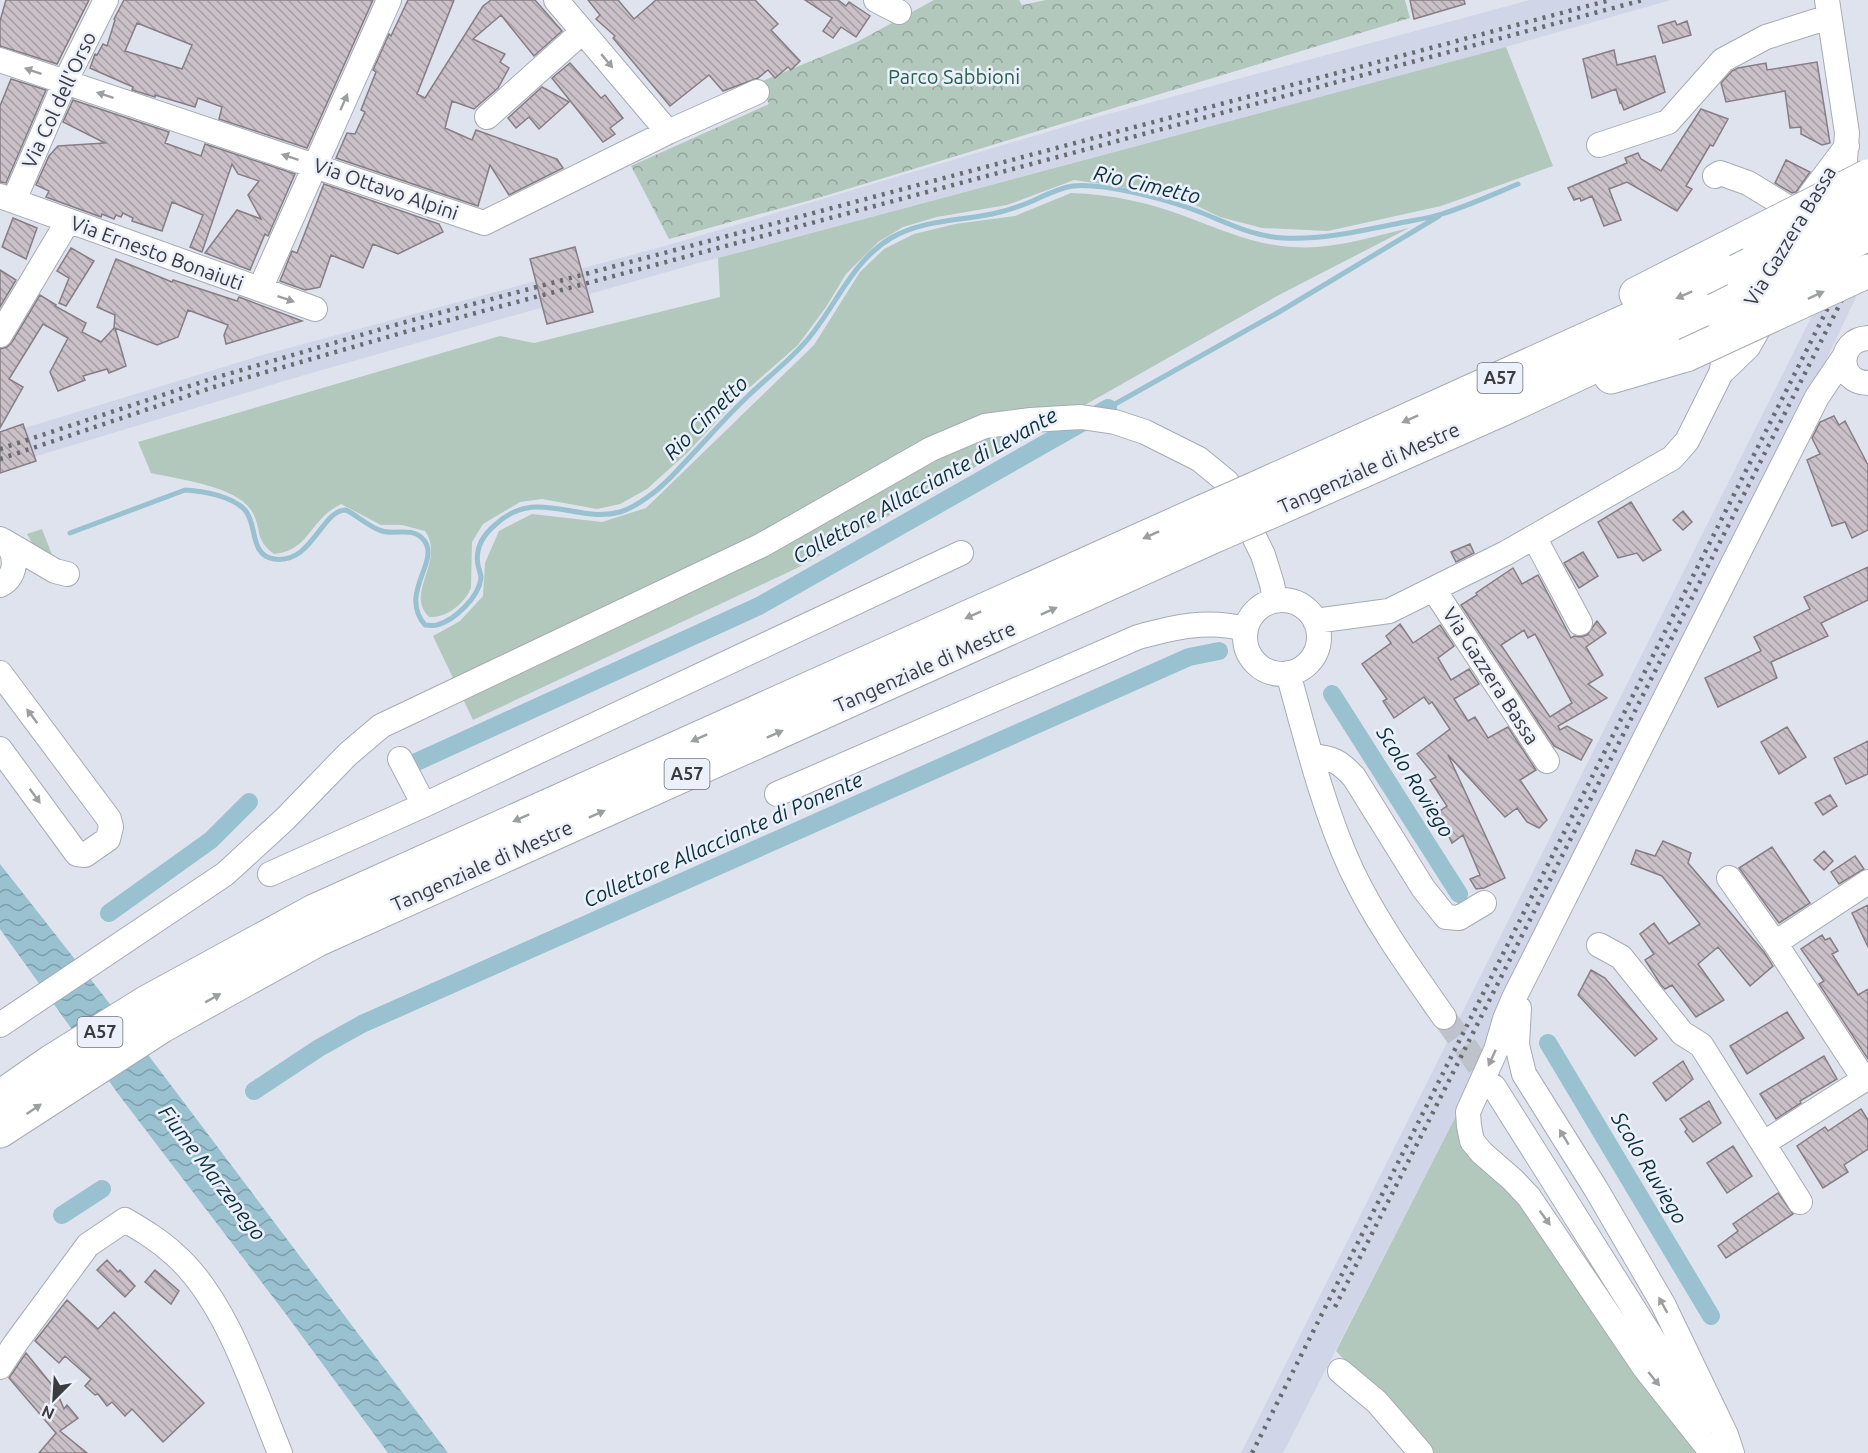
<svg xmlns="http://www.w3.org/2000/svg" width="1868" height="1453" font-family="Ubuntu,sans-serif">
  <defs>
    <pattern id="forest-crowns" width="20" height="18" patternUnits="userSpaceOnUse" patternTransform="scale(1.5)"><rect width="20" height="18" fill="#b2c8bc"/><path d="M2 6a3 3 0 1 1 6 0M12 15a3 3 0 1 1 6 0" fill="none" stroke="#92a49a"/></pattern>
    <pattern id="water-waves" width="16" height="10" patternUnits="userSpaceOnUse" patternTransform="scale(1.5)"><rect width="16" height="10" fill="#99c1d0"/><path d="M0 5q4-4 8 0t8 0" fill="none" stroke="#7e9eaa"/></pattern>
    <pattern id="building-back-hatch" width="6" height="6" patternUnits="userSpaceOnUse" patternTransform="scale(1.5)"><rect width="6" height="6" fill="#cac0c8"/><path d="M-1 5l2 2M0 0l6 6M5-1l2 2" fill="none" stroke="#a59da4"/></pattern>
  </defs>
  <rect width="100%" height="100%" fill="#dfe3ee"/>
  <path fill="#d0d6e8" d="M1530,0H1671L1506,47L695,264L301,376L17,462L15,431L259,356L672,244L1097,117Z
    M1868,204V272L1743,534L1460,1108L1283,1453H1241Z"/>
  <path fill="#b2c8bc" d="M1506,47L1553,166L1441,206L1328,231L1262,228L1220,217L1191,203L1134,189L1074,180L1007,205L937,217L903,227L878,242L846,274L826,307L798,345L741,395L687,453L647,489L620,504L597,509L542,499L520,502L483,524L472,542L471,588C464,604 447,618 429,617C404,593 446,561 425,531L402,525H381L341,504C336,507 330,510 325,515C307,532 303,551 274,554C253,538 263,529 251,510C236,486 177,479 151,473L138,442L500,336L534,343L720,297L718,258Z
    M1071,193C1110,194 1151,203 1187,217C1221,230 1256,245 1292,247C1332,250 1371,237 1409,228L1279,295L797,568L473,720L433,636L460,621L483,596L485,563L499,531L532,514L602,522L646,508L814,345L860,272L884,249L914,234L955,224L1015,216Z
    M42,529L54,560L35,548L27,534Z
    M1460,1108L1698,1453H1431L1336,1351Z"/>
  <path fill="url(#forest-crowns)" d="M934,0H1019L1022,5L1046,0H1405L1410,18L818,198L669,239L631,166L769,104L760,82L857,42Z"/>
  <path fill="url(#water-waves)" d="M0,864L103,995L448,1453H388L285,1313L119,1095L0,929Z"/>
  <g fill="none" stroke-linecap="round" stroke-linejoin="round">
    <path stroke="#99c1d0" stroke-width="5" d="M1108,408L1279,312L1439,216
      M70,533L185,490C203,491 232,496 245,510C258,525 249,555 274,559C312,565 322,509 346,510C358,516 369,527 382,531C395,535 411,527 422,538C444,559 397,592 425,625C429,625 434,626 437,625C455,620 479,597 481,578C481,574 479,570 478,565C475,549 482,536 495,525C536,486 575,524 620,512C630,509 641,502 649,496C663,487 675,473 687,460C707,439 725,418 746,398C766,378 790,361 808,339C836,306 852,261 891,238C922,220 958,221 992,214C1006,211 1018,207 1030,202C1044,196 1058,188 1073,186C1104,183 1160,198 1189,208C1221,219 1248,236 1283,238C1323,240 1361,231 1400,223C1415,220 1431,218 1445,213C1470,205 1494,194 1518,184"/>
    <path stroke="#99c1d0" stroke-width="18" d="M1332,694L1459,894
      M412,764L759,606L1108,408
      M109,913L211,840L249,802
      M1548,1043L1711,1316
      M254,1091L319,1048L362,1024L1189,657L1219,651
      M62,1215L102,1189"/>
  </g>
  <path fill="url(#building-back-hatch)" stroke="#867d85" stroke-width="1.5" fill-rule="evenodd" d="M6,0H89L57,64L0,46V21Z
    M124,0H373L307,148L219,119L222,107L198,98L195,107L155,95V97L132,90L133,87L90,68L95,54L97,55L103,44L107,46L115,20L114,19ZM137,23L192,45L182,69L125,51Z
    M408,0H454L417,94L425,98L483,6L491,0H535L562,31L534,56L501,15L473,39L505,54L500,62L509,68L498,88L474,109L452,101L445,128L472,140L476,130L557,159L563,168L509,195L490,165L478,206L336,158L347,133L355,134L365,112L361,110L376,72L373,70L389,34L391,36Z
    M588,0H618L634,19L656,0H755L778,24L771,30L800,61L791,70L788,67L775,78L768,70L758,78L723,91L709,75L670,106L613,38L615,36L596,19L600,15Z
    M805,0H838L846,6L849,2L870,16L856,37L841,27L833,38L823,31L832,18Z
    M1410,0H1464L1465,4L1414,19Z
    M1675,21L1677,25L1687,21L1691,35L1663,43L1658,26Z
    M1614,50L1617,65L1655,56L1665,92L1624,110L1621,102L1620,103L1616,89L1592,98L1583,59Z
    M1817,62L1830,143L1822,145L1801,134V127L1790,128L1785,91L1726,102L1721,83L1732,71L1738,68L1766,63L1767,70Z
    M570,63L601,98L605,95L623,118L610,128L615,134L603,142L552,78Z
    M11,79L46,90L6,183L0,182V106Z
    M542,87L569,102L539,129L529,117L516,128L508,118Z
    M73,100L169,132L165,143L201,156L205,144L295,174L268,236L265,234L250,270L205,253L237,210L261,219L248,195L259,181L238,174L232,164L202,252L190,247L203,215L172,202L162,231L132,221L133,218L123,213L121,217L116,215L114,219L102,214L101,217L46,197L49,191L36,185L49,156L58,146L105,143L63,122Z
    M1701,109L1728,119L1713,146L1710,145L1686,186L1692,189L1677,211L1627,182L1609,189L1621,220L1604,226L1592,196L1581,201L1580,198L1574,200L1568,188L1627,163L1625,158L1638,153L1641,159L1661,171Z
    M1786,160L1810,172L1796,192L1792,193L1775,183Z
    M324,184L439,224L443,232L398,254L373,244L363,268L331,255L320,287L316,288L305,290L280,281L292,251L297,253Z
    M13,218L37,228L26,259L2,247Z
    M575,247L593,312L547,324L530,259Z
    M71,248L94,261L66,306L59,303L69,278L57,271Z
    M116,259L172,282L173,280L237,301L239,297L302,321L226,344L224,335L228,325L188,310L178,337L157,345L115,328L126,366L109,373L107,369L83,376L85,380L58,391L50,372L68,338L43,324L9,379L23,387L0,428V349L7,347L12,342L40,295L56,305L55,306L86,323L82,332L101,342L114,328L115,315L97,307Z
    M0,270L16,280L0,307Z
    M1834,416L1839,425L1845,421L1868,465V530L1852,538L1845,522L1832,526L1807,460L1820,454L1812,438L1820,422Z
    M23,424L36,461L0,473V432Z
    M1631,502L1661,550L1643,561L1637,553L1618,558L1598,522Z
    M1683,511L1692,522L1683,530L1673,520Z
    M1470,544L1474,553L1456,562L1451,552Z
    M1583,552L1598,576L1579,588L1564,563Z
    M1868,567V600L1821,623L1828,636L1771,662L1777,678L1718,707L1705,678L1761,651L1754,637L1810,609L1804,597Z
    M1513,568L1522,584L1538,575L1571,638L1574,636L1580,637L1587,635L1597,621L1606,633L1586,647L1603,675L1588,684L1607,698L1558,726L1560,730L1567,726L1592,740L1581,760L1554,746L1461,605L1477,595L1476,593ZM1524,630L1528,638L1535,634L1572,703L1550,717L1501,645Z
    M1400,624L1413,643L1440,625L1454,646L1438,658L1451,680L1469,669L1479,684L1454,699L1468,721L1475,717L1488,738L1508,727L1536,770L1520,780L1547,820L1539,828L1527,822L1517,808L1505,817L1448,755L1505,878L1484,888L1476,889L1470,879L1480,875L1463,835L1452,843L1444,826L1440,827L1434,815L1447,806L1430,780L1436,777L1417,754L1450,729L1432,702L1429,704L1424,697L1394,718L1383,701L1387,699L1362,664L1391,643L1386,636Z
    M1787,727L1806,757L1779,774L1761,742Z
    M1868,741V774L1846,784L1834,758Z
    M1830,795L1837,806L1823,815L1815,803Z
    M1663,841L1691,853L1688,863L1764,952L1773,966L1750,986L1718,947L1698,964L1724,1000L1696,1017L1672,985L1665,989L1661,985L1645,960L1654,954L1640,934L1654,923L1669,944L1700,924L1662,876L1631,864L1636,850L1655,856Z
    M1772,847L1810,903L1779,923L1739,868Z
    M1824,851L1833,861L1824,870L1814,860Z
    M1855,856L1864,869L1839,884L1831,872Z
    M1868,905V947L1852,913Z
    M1822,935L1825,940L1830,938L1838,951L1832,954L1858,995L1868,989V1059L1819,984L1824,981L1801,949Z
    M1591,970L1605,978L1657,1039L1635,1056L1578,995Z
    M1787,1012L1804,1038L1747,1074L1730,1046Z
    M1824,1056L1837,1079L1800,1101L1801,1103L1776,1119L1760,1094Z
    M1683,1061L1693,1079L1666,1101L1653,1083Z
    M1709,1101L1721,1123L1693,1142L1685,1132L1687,1129L1680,1119Z
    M1861,1109L1868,1120V1149L1844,1165L1848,1172L1823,1188L1797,1146L1825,1127L1828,1131Z
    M1733,1146L1752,1176L1727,1193L1707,1163Z
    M1778,1193L1793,1214L1726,1258L1718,1246L1738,1231L1733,1224Z
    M107,1260L118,1272L120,1270L135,1286L125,1297L97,1270Z
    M155,1270L179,1291L171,1304L145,1282Z
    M67,1300L98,1329L114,1312L204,1403L163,1442L132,1409L125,1416L112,1402L107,1406L98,1394L95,1395L85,1386L91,1379L65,1356L59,1363L35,1341Z
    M26,1353L56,1390L64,1409L67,1405L78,1418L60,1431L87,1453H39L56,1433L9,1378Z"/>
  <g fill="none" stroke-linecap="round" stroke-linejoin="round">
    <path stroke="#bec2cb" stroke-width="24" stroke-dasharray="24 12" stroke-linecap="butt" d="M1444,1017L1494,1087"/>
    <defs>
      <path id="minor" d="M556,0L668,132
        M876,0L899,12
        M1827,0L1847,133L1845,160
        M0,60L484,223L668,132L757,92
        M487,117L582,32
        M1599,145L1668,122L1723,60L1766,37L1829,17
        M1715,176L1720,173L1748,183L1799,214
        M0,196L315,309
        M14,200L65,82L106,0
        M1802,210L1811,194L1847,146
        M260,289L389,0
        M0,335L68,221
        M1868,338C1836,340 1837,383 1868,383
        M1721,373L1748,347L1765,317
        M1534,537L1580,623
        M4,541L55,571L67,574
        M0,585C19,576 18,549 0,539
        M1434,590L1547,761
        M1245 637a37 37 0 1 1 74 0a37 37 0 1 1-74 0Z
        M1315,621L1389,611L1506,553L1672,458L1687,441L1721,373L1728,343L1737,327
        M0,673L109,819L111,827L108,839L85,855L77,854L0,749
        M1288,673C1306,738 1323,808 1351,869C1376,922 1411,970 1444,1017
        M1311,756C1333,758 1339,761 1354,777L1423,888L1446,917L1459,918L1484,903
        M400,759L424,805
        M777,794L1138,637C1175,627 1207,619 1245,629
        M270,874L424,805L961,553
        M1729,878L1775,943L1864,1079
        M1775,943L1868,882
        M1599,945L1621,957L1682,1033L1701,1045L1800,1202
        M1519,1008L1517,1045L1524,1074L1596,1189L1663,1304L1726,1435L1732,1453
        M0,1025L225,874L285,819L348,754L381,726L762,545L931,449L985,426L1031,420L1081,417L1115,422L1145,432L1199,459L1227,482L1263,555L1272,584L1275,600
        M1494,1087L1705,1422
        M1764,1143L1868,1077
        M0,1367L15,1344L88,1245L125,1220C142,1230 159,1240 174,1254C226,1299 254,1390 280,1453
        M1340,1371L1377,1402L1421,1453
        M1712,1453L1644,1367L1529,1197L1513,1180L1482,1153L1472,1141L1469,1126L1468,1112L1496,1050L1505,1019L1514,998L1817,397L1844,357"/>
      <path id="highway" d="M1636,294L1752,235
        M1611,377L1686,355
        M1263,485L1737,271
        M1277,509L1503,409L1715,310
        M0,1097L52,1061L147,1002L314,911L1204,511
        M0,1131L162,1026L317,940L1219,534"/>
    </defs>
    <use href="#minor" stroke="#a7abb5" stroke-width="26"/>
    <use href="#highway" stroke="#a7abb5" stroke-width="35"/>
    <use href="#minor" stroke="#fff" stroke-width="24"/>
    <use href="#highway" stroke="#fff" stroke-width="33"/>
    <path stroke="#696b70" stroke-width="4.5" stroke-dasharray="3 6" stroke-linecap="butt" d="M0,449L211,379L402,323L1610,0
      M0,459L214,387L405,332L1643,0
      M1335,1307L1868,248
      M1252,1453L1868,228"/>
    <defs>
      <path id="highway-bridge" d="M1752,235L1868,176
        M1737,271L1868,205
        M1715,310L1868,234
        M1686,355L1868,271
        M1204,511L1263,485
        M1219,534L1277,509"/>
    </defs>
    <use href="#highway-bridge" stroke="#a7abb5" stroke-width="35" stroke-linecap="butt"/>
    <use href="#highway-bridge" stroke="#fff" stroke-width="33"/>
  </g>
  <defs><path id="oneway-solid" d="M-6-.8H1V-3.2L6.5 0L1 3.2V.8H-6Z" transform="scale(1.5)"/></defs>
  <g fill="#9d9ea0">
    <use href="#oneway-solid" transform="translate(607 61) rotate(50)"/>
    <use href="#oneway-solid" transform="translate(33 71) rotate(-161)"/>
    <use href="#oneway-solid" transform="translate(105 95) rotate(-162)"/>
    <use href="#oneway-solid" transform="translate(344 102) rotate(-66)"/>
    <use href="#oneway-solid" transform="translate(290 157) rotate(-162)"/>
    <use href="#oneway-solid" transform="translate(1684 295) rotate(156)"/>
    <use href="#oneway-solid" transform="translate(1816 295) rotate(-25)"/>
    <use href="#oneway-solid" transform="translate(286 299) rotate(19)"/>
    <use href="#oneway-solid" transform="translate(1410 419) rotate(156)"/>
    <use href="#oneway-solid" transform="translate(1151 535) rotate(156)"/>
    <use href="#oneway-solid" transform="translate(1049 611) rotate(-24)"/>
    <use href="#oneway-solid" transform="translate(973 615) rotate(156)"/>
    <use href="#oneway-solid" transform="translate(32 716) rotate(-127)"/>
    <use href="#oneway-solid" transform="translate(775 734) rotate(-24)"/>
    <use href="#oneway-solid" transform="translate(699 738) rotate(156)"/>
    <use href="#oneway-solid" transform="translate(35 796) rotate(54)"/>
    <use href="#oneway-solid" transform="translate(597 814) rotate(-24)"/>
    <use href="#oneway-solid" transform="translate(521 818) rotate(156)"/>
    <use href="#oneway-solid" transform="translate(213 998) rotate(-29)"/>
    <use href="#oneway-solid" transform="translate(1492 1058) rotate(115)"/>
    <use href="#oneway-solid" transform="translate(34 1109) rotate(-34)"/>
    <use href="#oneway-solid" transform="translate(1564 1137) rotate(-121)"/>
    <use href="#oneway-solid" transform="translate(1545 1218) rotate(54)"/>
    <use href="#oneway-solid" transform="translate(1663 1305) rotate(-119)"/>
    <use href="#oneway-solid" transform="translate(1654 1379) rotate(51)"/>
  </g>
  <g text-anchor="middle" stroke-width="5" stroke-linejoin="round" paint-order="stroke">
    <g fill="#ecf0fb" stroke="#707278" stroke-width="1.5">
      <rect x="1477.5" y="363" width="45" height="30" rx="4.5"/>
      <rect x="664.5" y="759" width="45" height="30" rx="4.5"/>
      <rect x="77.5" y="1017" width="45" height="30" rx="4.5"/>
    </g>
    <g font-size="18" font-weight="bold" fill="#3b3c40">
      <text x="1500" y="384">A57</text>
      <text x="687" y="780">A57</text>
      <text x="100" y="1038">A57</text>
    </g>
    <g font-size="20" fill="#266349" stroke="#ecf0fb">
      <text x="954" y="84">Parco Sabbioni</text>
    </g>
    <g font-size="20" fill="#3b3c40" stroke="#ecf0fb">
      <text transform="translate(59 100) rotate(-65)" y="7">Via Col dell'Orso</text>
      <text transform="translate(386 189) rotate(19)" y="7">Via Ottavo Alpini</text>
      <text transform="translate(1790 236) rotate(-59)" y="7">Via Gazzera Bassa</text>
      <text transform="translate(157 253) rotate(20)" y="7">Via Ernesto Bonaiuti</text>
      <text transform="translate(1369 468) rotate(-24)" y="7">Tangenziale di Mestre</text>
      <text transform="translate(925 667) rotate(-24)" y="7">Tangenziale di Mestre</text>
      <text transform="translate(1491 676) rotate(57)" y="7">Via Gazzera Bassa</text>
      <text transform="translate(482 866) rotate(-24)" y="7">Tangenziale di Mestre</text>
    </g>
    <g font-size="21" font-style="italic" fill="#09303b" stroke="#ecf0fb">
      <text transform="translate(1147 185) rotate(13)" y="7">Rio Cimetto</text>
      <text transform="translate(706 418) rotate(-45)" y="7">Rio Cimetto</text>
      <text transform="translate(925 486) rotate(-29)" y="7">Collettore Allacciante di Levante</text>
      <text transform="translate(1415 782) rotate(58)" y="7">Scolo Roviego</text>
      <text transform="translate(723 840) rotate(-24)" y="7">Collettore Allacciante di Ponente</text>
      <text transform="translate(1649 1168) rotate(59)" y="7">Scolo Ruviego</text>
      <text transform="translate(212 1173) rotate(53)" y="7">Fiume Marzenego</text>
    </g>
  </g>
  <g transform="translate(54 1399) rotate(204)" stroke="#ecf0fb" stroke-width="4.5" paint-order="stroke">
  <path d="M0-4.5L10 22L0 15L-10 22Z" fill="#3b3c40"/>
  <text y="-9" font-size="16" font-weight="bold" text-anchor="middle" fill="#3b3c40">N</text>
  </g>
</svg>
